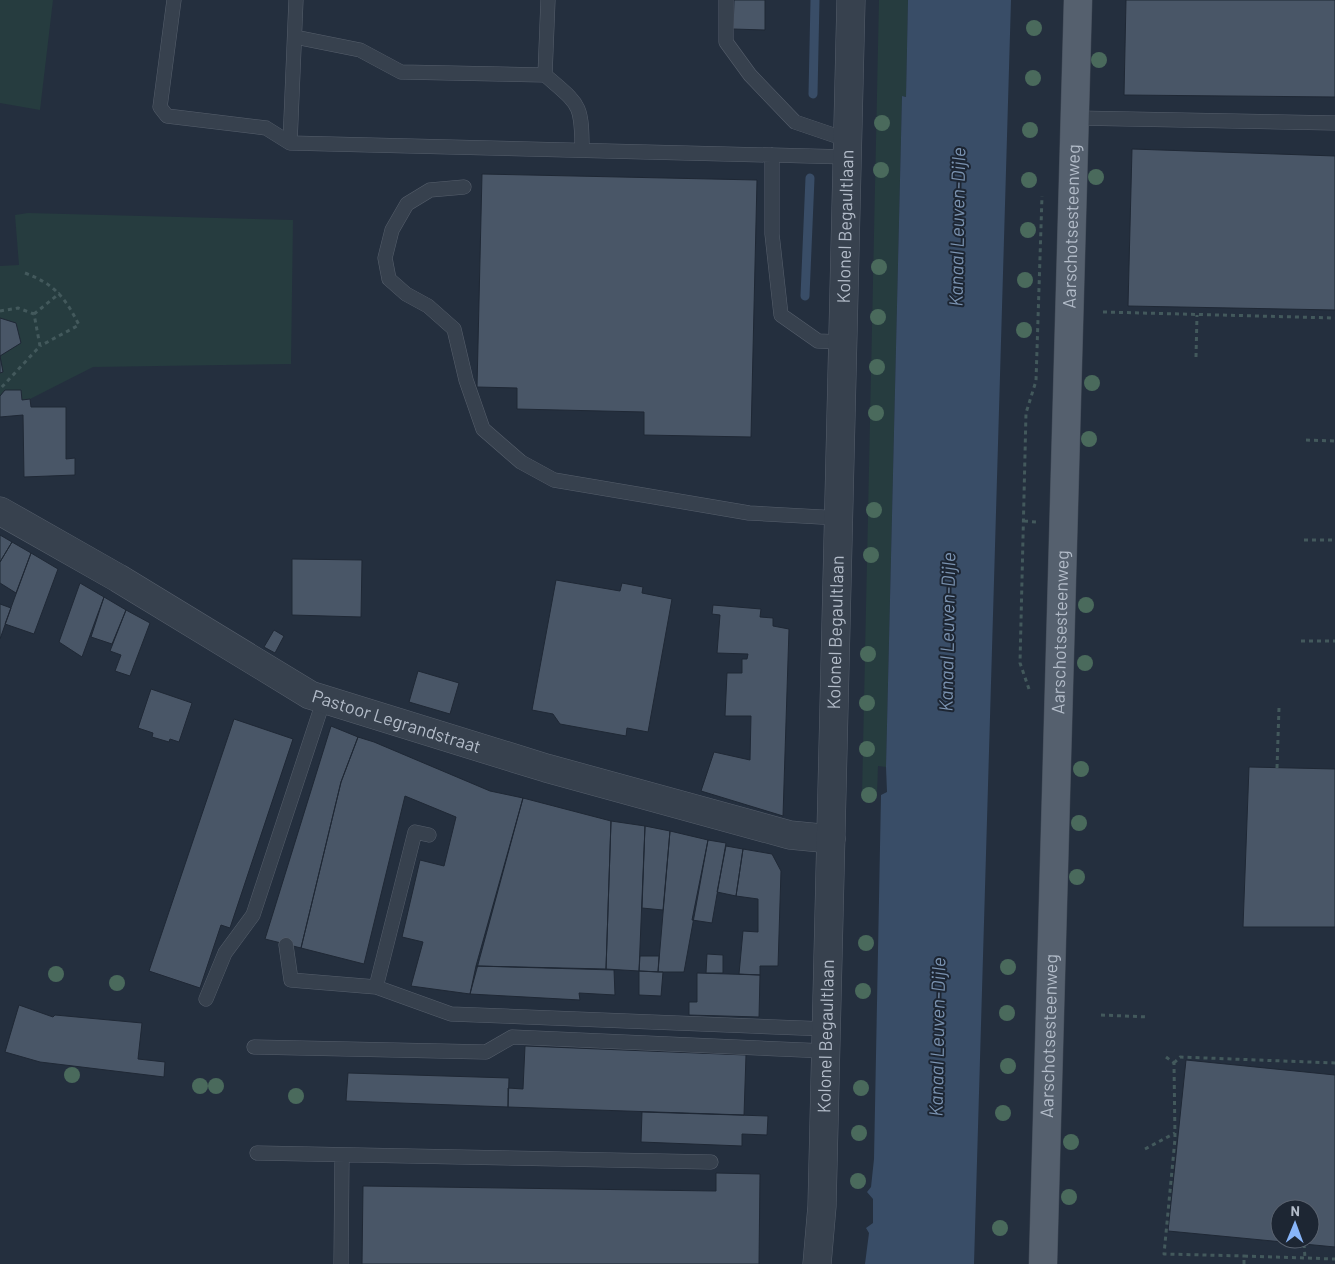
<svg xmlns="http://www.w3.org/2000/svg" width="1335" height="1264" font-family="Barlow,sans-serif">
  <rect width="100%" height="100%" fill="#242f3e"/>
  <path fill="#263c3f" d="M0,0H53L40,110L0,103Z
    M879,0H908L906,97L902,96L886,767L878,766L877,795H862Z
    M28,213L293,220L291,364L93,367L30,399L22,400L21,390H5L0,396V373L3,372L0,356L21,342L16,323L0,318V266L19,265L15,215Z"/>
  <path fill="#394d67" d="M908,0H1011L974,1264H865L869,1233L866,1228L873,1223V1199L867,1192L871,1187L874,1159L881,795L887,792L886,767L902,96L906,97Z"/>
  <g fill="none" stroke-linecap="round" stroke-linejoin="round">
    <path stroke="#394d67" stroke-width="9" d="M813,94L815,0
      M805,296L810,178"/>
  </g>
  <path fill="#495667" stroke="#1f2835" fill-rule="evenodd" d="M734,0H765V30L733,29Z
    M1126,0H1335V97L1124,95Z
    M1132,149L1335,156V310L1128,306Z
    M482,174L757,180L751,437L644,435V412L517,409V388L477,387Z
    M0,318L16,323L21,343L0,356L3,372L0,373Z
    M5,390H21L22,400L30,399L31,407H66V459L75,458V475L24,477L23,415L0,417V396Z
    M0,535L12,542L0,562Z
    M12,542L31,553L16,593L0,583V562Z
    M31,553L58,569L34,634L5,624Z
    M292,559L362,560L361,617L292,615Z
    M556,580L620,591L622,583L643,587L642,593L672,599L648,732L627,728L626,736L560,724L553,714L532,710Z
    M80,583L104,597L82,657L59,642Z
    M104,597L126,610L112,644L91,637Z
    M0,604L11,608L0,639Z
    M713,605L761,609L760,617L773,618V626L789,629L783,816L701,791L714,752L750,760L751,716H725L727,673H742V659H747L748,654L717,653L720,615L712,614Z
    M126,610L150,623L130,676L115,671L121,655L110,651Z
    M274,630L284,636L275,653L264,647Z
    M418,671L459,683L450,714L409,702Z
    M151,689L192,703L179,742L170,739L169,742L152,737L153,733L138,728Z
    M234,719L293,739L230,928L221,925L200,988L149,971Z
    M331,726L358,737L341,782L301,948L265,939Z
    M358,737L374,742L490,791L523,798L470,994L411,986L423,942L402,937L420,860L444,866L456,817L405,796L364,964L301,948L341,782Z
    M1249,767L1335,769V927H1243Z
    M523,798L611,821L606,969L476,966Z
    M611,821L645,826L639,971L606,969Z
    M645,826L670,831L663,910L642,908Z
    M670,831L708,840L684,972H658Z
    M708,840L726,843L712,923L692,920Z
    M726,846L743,849L736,896L717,892Z
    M743,849L772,854L781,871L778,966H760V975L739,974L743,931L758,932V899L736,896Z
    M707,954L723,955V973H706Z
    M640,956H659L658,972L639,971Z
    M476,966L614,970L615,995L579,993L580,1000L470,994Z
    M639,971L663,972L661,996L639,995Z
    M697,973L760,975L759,1017L689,1015V1002H697Z
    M19,1005L53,1017L55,1015L142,1023L138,1059L165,1062L164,1077L40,1062L5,1052Z
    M525,1046L746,1055L744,1115L508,1107V1088L523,1089Z
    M1186,1060L1335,1075V1247L1168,1231ZM1280,1209H1310V1239H1280Z
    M348,1073L509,1078L508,1107L346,1101Z
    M642,1112L768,1116L767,1135L742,1134V1146L641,1142Z
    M716,1173L760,1174L759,1264H362L363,1186L716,1191Z"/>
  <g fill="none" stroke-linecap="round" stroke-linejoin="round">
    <defs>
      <path id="service" d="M174,0L160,107L167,116L266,128L290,143
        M296,0L290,143L847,157
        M548,0L545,75C579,105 582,102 582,150
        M726,0V42L750,75L795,122L848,140
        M295,37L360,50L401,72L545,75
        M1076,118L1335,123
        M772,155V234L781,315L818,341L843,342
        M464,187L430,190L407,204L392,230L385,258L389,279L406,294L428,306L454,329L466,380L483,429L521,462L554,480L749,513L839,518
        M286,945L291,980L376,987L451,1014L827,1029
        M376,987L415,832L429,835
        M206,999L225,953L253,915L324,699
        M254,1047L486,1052L512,1037L826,1051
        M257,1153L711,1162
        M341,1264L342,1155"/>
      <g id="minor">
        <path id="s1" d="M0,511L118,578L310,695L546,768L790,835L831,839"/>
      </g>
      <g id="tertiary">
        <path id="s2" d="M817,1264L822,1206L851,0"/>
      </g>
      <g id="primary">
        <path id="s3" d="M1043,1264L1078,0"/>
      </g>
    </defs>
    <use href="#service" stroke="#565f6c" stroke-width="15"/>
    <use href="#minor" stroke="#565f6c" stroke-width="29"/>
    <use href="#tertiary" stroke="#565f6c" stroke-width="29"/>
    <use href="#primary" stroke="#414a57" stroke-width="29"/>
    <path stroke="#43595c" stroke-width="3" stroke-dasharray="4 4" stroke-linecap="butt" d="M25,273C54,284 65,297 79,325L40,346
      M0,311L18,308L34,314L40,346L0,389
      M1103,312L1335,318
      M34,314L60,293
      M1196,357L1197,315
      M1306,440L1335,441
      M1024,521L1036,522
      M1304,540H1335
      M1301,641H1335
      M1029,689L1020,663L1026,413L1036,381L1042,196
      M1277,768L1279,708
      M1101,1015L1148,1017
      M1166,1057L1174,1063L1175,1139L1164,1254L1244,1256
      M1174,1063L1180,1057L1335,1063
      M1145,1149L1175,1133
      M1304,1244L1305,1258
      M1244,1264V1256L1335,1259"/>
    <use href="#service" stroke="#37414e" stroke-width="14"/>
    <use href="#minor" stroke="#37414e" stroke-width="28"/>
    <use href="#tertiary" stroke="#37414e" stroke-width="28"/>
    <use href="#primary" stroke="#55606e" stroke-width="28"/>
  </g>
  <g fill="#4a6a5c">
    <circle cx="1034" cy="28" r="8"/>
    <circle cx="1099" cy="60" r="8"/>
    <circle cx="1033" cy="78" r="8"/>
    <circle cx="882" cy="123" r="8"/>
    <circle cx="1030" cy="130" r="8"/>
    <circle cx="881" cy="170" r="8"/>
    <circle cx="1096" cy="177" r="8"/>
    <circle cx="1029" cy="180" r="8"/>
    <circle cx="1028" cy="230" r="8"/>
    <circle cx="879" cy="267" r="8"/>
    <circle cx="1025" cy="280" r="8"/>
    <circle cx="878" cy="317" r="8"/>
    <circle cx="1024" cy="330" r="8"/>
    <circle cx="877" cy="367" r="8"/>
    <circle cx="1092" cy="383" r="8"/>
    <circle cx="876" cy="413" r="8"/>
    <circle cx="1089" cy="439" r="8"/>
    <circle cx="874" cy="510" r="8"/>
    <circle cx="871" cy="555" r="8"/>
    <circle cx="1086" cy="605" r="8"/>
    <circle cx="868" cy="654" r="8"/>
    <circle cx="1085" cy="663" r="8"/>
    <circle cx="867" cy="703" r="8"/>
    <circle cx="867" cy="749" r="8"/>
    <circle cx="1081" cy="769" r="8"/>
    <circle cx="869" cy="795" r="8"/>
    <circle cx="1079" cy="823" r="8"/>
    <circle cx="1077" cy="877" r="8"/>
    <circle cx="866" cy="943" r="8"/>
    <circle cx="1008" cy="967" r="8"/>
    <circle cx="56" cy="974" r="8"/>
    <circle cx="117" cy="983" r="8"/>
    <circle cx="863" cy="991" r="8"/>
    <circle cx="1007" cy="1013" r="8"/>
    <circle cx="1008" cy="1066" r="8"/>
    <circle cx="72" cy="1075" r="8"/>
    <circle cx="200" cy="1086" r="8"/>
    <circle cx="216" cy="1086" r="8"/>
    <circle cx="861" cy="1088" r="8"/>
    <circle cx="296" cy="1096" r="8"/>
    <circle cx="1003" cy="1113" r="8"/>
    <circle cx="859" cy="1133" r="8"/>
    <circle cx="1071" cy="1142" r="8"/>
    <circle cx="858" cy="1181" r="8"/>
    <circle cx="1069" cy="1197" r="8"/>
    <circle cx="1000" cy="1228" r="8"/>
  </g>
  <g text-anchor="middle" stroke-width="4" stroke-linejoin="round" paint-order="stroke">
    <g font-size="18" fill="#b3bcc9" stroke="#1d2633">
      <text dy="6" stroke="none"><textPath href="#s2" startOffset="1038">Kolonel Begaultlaan</textPath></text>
      <text dy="6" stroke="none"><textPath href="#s3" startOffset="1038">Aarschotsesteenweg</textPath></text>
      <text dy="6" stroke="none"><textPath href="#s2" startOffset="632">Kolonel Begaultlaan</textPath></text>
      <text dy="6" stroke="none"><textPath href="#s3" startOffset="632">Aarschotsesteenweg</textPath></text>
      <text dy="6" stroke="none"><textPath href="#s1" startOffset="451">Pastoor Legrandstraat</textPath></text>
      <text dy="6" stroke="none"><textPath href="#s2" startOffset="228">Kolonel Begaultlaan</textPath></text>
      <text dy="6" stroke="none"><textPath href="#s3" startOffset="228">Aarschotsesteenweg</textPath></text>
    </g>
    <g font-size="19" font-style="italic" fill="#7b93b1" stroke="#1d2633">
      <text transform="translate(957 227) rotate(-89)" y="7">Kanaal Leuven-Dijle</text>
      <text transform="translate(947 632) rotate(-89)" y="7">Kanaal Leuven-Dijle</text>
      <text transform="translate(937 1037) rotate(-89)" y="7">Kanaal Leuven-Dijle</text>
    </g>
  </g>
  <g transform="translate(1295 1224) rotate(1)"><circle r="24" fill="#1d2633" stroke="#59626f"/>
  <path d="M0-4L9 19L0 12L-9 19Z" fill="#88b5f9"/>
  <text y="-8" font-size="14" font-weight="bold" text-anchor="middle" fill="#b3bcc9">N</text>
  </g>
</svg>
